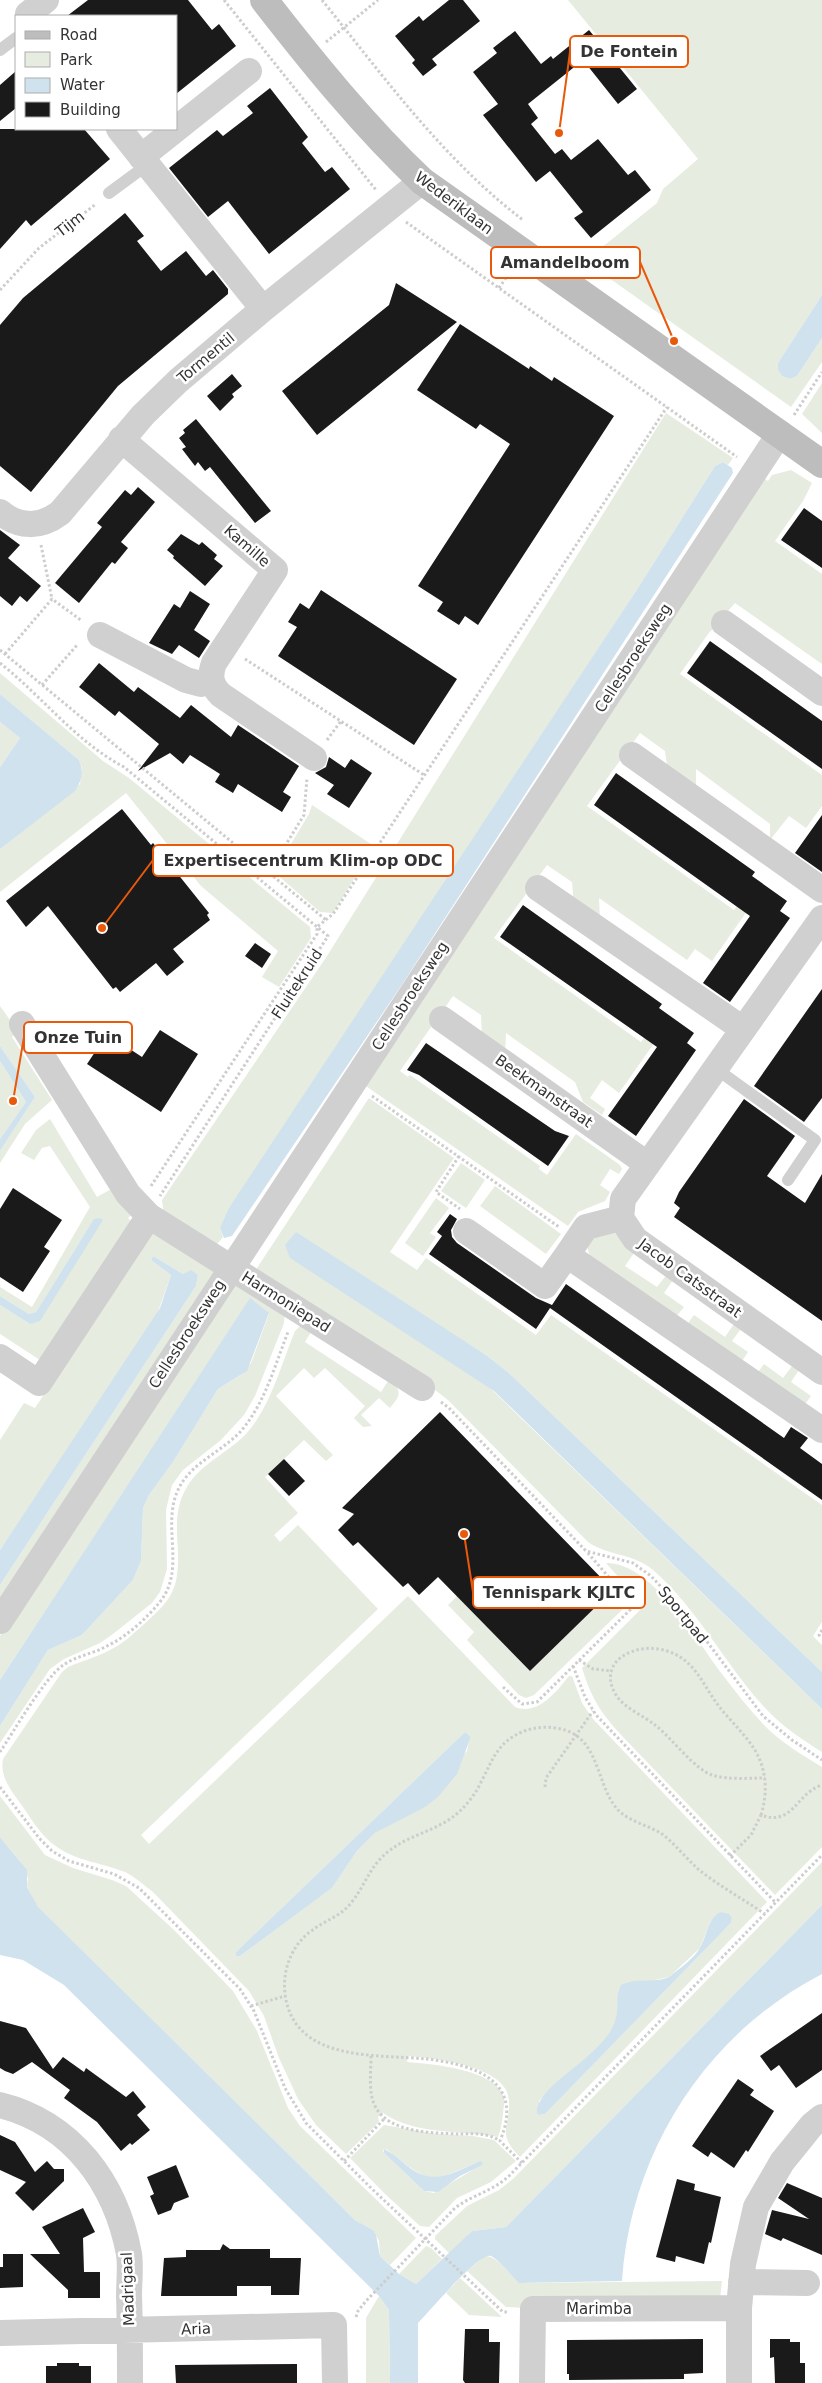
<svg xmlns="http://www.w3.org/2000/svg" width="822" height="2383" font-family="'DejaVu Sans',sans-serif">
  <rect width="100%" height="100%" fill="#fff"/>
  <path fill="#e6ecdf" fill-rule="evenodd" d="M568,0H822V295L778,363V370L782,376L790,379L797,376L822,338V362L791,407L585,261L657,203L663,189L698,159Z
    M822,383V433L802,414Z
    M666,413L733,458L728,465L723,462L715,466L636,591L220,1228L223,1237L213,1249L164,1216L162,1200L327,956Z
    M791,470L812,483L803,501L775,541L822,574V664L735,603L708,634L680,674L822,775V806L806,828L789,816L770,840V824L696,769V790L668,772L665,751L640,733L587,806L734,910L741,901L750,907L712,961L695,949L687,960L599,898L600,921L574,905L572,882L547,865L494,938L641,1042L648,1033L657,1039L619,1093L602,1080L590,1098L605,1109L602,1115L583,1102L575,1082L506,1033L505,1053L482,1038L481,1015L453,996L400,1071L408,1077L410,1075L540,1166L539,1169L547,1175L576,1134L620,1165L622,1169L619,1174L610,1169L600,1185L610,1192L605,1201L578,1212L568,1226L360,1082L762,477L768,481L772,475Z
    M0,673L103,761L129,778L310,927L311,938L279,987L262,977L278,951L201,886L126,793L0,892V849L80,784L82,768L79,760L0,694Z
    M0,722L20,738L0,767Z
    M312,805L374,846L333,913L320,912L274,872L309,814Z
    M0,1006L18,1031L12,1037L52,1100L25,1124L0,1163V1151L35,1097L0,1046Z
    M0,1061L26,1102L0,1139Z
    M369,1098L454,1158L390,1252L417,1270L426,1258L536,1335L551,1315L822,1505V1622L813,1636L822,1645V1672L509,1373L486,1355L399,1300L822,1709V1752C803,1740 783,1727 768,1711C726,1667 699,1610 653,1570C633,1553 608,1556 588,1542L448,1400L422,1380L258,1271L257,1268Z
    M50,1119L97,1197L113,1188L134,1212L128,1218L131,1221L40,1360L0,1334V1305L30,1324L94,1219L36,1312L29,1314L0,1296V1287L32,1307L90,1207L50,1146L42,1148L34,1160L21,1153L36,1130Z
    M461,1163L485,1180L466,1208L441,1191Z
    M495,1186L561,1234L546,1254L480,1206Z
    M436,1198L449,1208L430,1233L436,1237L423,1256L405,1243Z
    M612,1231L636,1250L625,1266L657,1287L668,1273L675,1277L664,1293L684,1307L675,1318L590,1256L587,1247L590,1234Z
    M151,1232L213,1265L215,1276L0,1607V1585L196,1286L198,1275L191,1271L183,1274L153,1256L151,1260L171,1275L156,1317L0,1550V1440L24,1403L35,1408Z
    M230,1282L285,1309L284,1323L255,1396L244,1415L221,1440L183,1470L172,1485L166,1510L167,1569L160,1592L152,1603L113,1634L100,1643L64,1659L50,1669L0,1743V1726L48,1650L82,1635L133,1580L141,1561L143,1508L149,1495L173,1462L218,1389L241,1375L251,1363L269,1314L250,1299L0,1680V1636Z
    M694,1315L725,1337L736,1321L743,1326L732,1341L748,1352L740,1364L686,1326Z
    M300,1326L314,1327L305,1342L381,1392L390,1378C401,1392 402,1394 390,1408L379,1398L361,1415L372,1426L363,1427L354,1418L365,1406L325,1368L314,1378L304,1368L276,1396L333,1455L326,1461L304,1440L265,1477L298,1513L274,1535L280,1542L298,1525L378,1609L141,1835L149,1844L408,1596L515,1707C538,1716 556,1692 569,1676H572L582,1703L593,1719L767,1902L520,2157C496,2133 510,2129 509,2101C509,2066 433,2058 408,2056L407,2062C431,2064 493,2069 503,2095C506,2101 503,2108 503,2114C502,2122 501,2129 498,2137C462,2130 414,2135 383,2113L378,2117L379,2121L375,2126L346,2154L316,2125L298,2099L279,2058L264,2016L249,1991L153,1892C144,1885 135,1877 125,1872C102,1863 77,1861 57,1847C40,1836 30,1816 18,1800C9,1788 0,1775 3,1759L62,1672L68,1667C82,1661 97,1657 110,1650C123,1644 133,1634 143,1625C170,1601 179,1591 178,1553C177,1530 174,1508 187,1487C200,1464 228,1453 246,1434C271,1406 281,1365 295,1331ZM465,1732L470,1736L467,1751L410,1814L375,1833L357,1851L332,1888L240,1956H236V1952ZM721,1912L732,1918L731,1923L545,2114L539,2115V2101C557,2080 605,2049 614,2027C619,2014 617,2001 619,1988L669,1977L700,1948L710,1922Z
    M795,1362L801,1367L791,1382L811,1396L802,1408L756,1375L764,1364L783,1378Z
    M606,1563C652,1562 697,1641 722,1674C735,1691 748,1708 763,1724C780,1742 801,1754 822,1767V1847L775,1895L623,1737C601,1713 592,1700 582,1668L644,1606Z
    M613,1590L623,1600L624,1608L534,1695L526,1698L519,1695L467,1640L474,1632L448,1605L457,1596L530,1671Z
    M0,1796L45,1855L73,1868L112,1880L126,1886L174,1930L233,1991L257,2031L288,2108L300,2126L416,2238L390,2265L380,2256L379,2241L373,2230L355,2220L37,1907L27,1886L28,1878L19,1860L0,1837Z
    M822,1862V1905L506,2227L472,2231L450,2254L435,2239V2236L467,2206L499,2190L514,2178Z
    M384,2125L436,2134L473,2136L494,2140L516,2161L491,2182L457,2198L429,2227L420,2226L384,2193L350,2158ZM386,2149C432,2184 426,2185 480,2161L471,2171L434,2193L424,2191L384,2153L383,2150Z
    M426,2246L431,2248L442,2259L416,2284L399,2274Z
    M485,2256C496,2255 511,2275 520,2283L722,2281L720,2299L524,2308L506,2307L467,2271Z
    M460,2278L502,2317L469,2315L446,2293Z
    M379,2296L389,2310L390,2383H366V2318Z"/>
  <path fill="#cfe2ee" d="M822,295V338L797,376L790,379L782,376L778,370V363Z
    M723,462L732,468L733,473L401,986L232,1236L224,1238L220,1228L229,1208L636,591L715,466Z
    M0,694L79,760C84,772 82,780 75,791L0,849V767L20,738L0,722Z
    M0,1046L35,1097L0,1151V1139L26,1102L0,1061Z
    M100,1218L103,1220L40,1321L30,1324L0,1305V1296L29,1314L36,1312L94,1219Z
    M296,1232L486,1355L509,1373L822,1672V1709L494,1391L290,1258L285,1245Z
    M153,1256L183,1274L191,1270L198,1275L196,1286L0,1585V1550L160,1308L171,1275L151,1260Z
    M250,1298L269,1313L247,1371L218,1389L173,1462L149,1495L143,1508L141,1561L133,1580L82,1635L48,1650L0,1726V1680Z
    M465,1732L470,1736V1739L457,1774L438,1797L425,1807L375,1833L357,1851L332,1888L240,1956H236V1952Z
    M0,1837L27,1870V1887L38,1907L355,2220L373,2230L376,2235L380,2256L399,2274L416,2284L472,2231L506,2227L822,1905V1974C706,2034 631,2151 622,2281L519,2283C513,2277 498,2259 491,2256C479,2252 429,2312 418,2323V2383H390L389,2310L379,2296L64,1985L23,1960L0,1955Z
    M721,1912L729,1914L732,1918L731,1923L545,2114L539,2115L537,2113C535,2093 575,2069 589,2055C602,2043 616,2030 617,2011C618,2002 616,1993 621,1985C636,1977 653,1984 669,1977C680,1968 695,1958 701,1946C707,1935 708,1917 721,1912Z
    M384,2149C393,2153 401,2161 409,2167C433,2187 455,2172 480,2161L483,2163L482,2165L460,2176L438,2192L424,2191L384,2153Z"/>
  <path fill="#1a1a1a" d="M88,0H188L212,30L219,24L236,46L176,94V16H67Z
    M449,0H463L480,21L432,59L437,65L423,76L412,63L415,60L395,36L419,16L423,21Z
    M589,30L637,89L618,104L583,60L528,104L538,118L531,124L555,154L562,149L571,160L598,139L628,175L635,170L651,190L591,238L574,218L583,212L550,171L536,182L483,115L498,104L473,72L497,53L493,48L515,31L541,64L551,56L553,59Z
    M16,71V108L0,121V85Z
    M270,88L308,137L302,143L325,172L332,167L350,189L269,254L228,201L208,217L169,168L217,130L223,136L253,113L247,106Z
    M0,129H84L110,159L31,226L26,220L0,249Z
    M125,213L144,236L137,241L161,271L186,251L206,276L213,270L228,289V294L118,386L31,492L0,466V325L23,298Z
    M396,283L457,322L317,435L282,391L389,305Z
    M460,324L529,369L530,366L552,381L554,377L614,416L478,625L465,616L459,625L437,611L443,602L418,586L510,444L480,424L476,429L417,390Z
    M232,374L242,386L232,394L234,397L220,411L207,396Z
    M196,419L271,511L255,523L210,467L205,471L198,462L195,466L182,449L186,447L179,438L185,433L183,430Z
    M138,487L155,502L121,542L128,548L115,564L112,562L79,603L55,583L102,527L97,523L125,490L131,495Z
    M804,508L822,521V568L781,540Z
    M0,530L20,545L8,558L41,586L27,602L20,596L12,606L0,596Z
    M181,534L199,545L202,542L217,555L214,559L223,566L205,586L173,558L174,556L167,550Z
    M321,590L457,679L414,745L278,656L297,627L288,622L300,603L309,609Z
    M190,591L210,604L194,630L210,641L199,658L179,645L172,654L149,643L174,604L180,608Z
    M710,641L822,721V769L687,673Z
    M99,663L134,692L138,687L180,718L191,705L231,737L238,725L299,766L283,792L291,797L282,812L238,784L233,793L215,782L220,774L190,755L183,764L170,753L138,771L159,744L119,711L115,716L79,687Z
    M329,757L345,768L351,759L372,773L349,808L327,794L334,785L315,773L326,767Z
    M616,773L755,872L752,876L787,901L780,911L790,918L730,1002L703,983L750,916L594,805Z
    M122,809L151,845L153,843L209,913L207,915L210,920L173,949L184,962L167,976L156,963L120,992L116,987L113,989L48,906L26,927L6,901Z
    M822,815V872L795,853Z
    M523,905L662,1004L659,1008L694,1033L687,1043L696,1050L636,1136L608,1116L657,1047L500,937Z
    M255,943L271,954L262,968L245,956Z
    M822,989V1098L804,1122L754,1086Z
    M160,1030L198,1054L161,1112L87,1064L107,1034L142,1057Z
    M426,1043L555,1131L569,1136L548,1166L419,1075L407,1070Z
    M744,1099L795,1136L767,1176L805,1203L822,1174V1321L674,1217L680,1208L674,1203L679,1192Z
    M13,1188L62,1220L44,1247L50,1251L23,1292L0,1277V1209Z
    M450,1214L457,1219L451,1230L452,1237L457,1243L536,1298L552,1305L566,1284L784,1438L791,1427L808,1438L800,1448L822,1464V1500L550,1308L536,1329L429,1254L442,1236L437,1232Z
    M440,1412L613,1590L530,1671L438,1577L419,1595L408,1583L403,1587L358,1542L353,1546L338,1530L354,1514L342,1508Z
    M284,1459L305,1481L289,1496L268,1474Z
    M822,2013V2070L796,2088L779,2065L771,2071L760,2056Z
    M0,2021L26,2028L53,2069L63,2057L84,2072L86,2068L126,2097L133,2091L146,2107L137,2115L150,2130L132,2145L130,2143L121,2151L97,2122L64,2098L70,2090L32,2062L13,2074L5,2071L0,2068Z
    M738,2079L754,2090L750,2095L774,2111L748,2152L746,2150L734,2168L711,2152L708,2157L692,2146Z
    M0,2135L15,2142L35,2172L47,2161L54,2169H64V2181L33,2211L15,2193L26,2182L0,2170Z
    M176,2165L189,2197L174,2203L171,2210L158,2215L150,2196L154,2194L147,2177Z
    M677,2179L695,2184L694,2190L721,2197L711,2243L709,2242L704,2264L676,2256L675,2262L656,2257Z
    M787,2183L822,2198V2255L783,2238L781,2241L765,2234L772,2210L809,2219L778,2198Z
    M83,2208L95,2232L83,2238L84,2272H100V2298H68V2290L30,2254H60L42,2227Z
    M223,2244L230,2249H270V2258H301L299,2295H271V2286H237V2296H161L164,2258L186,2257V2250H220Z
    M3,2254H23V2287L0,2288V2267H3Z
    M465,2329H489V2342H500L499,2383H465L463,2380Z
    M703,2339V2373L684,2374V2379L569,2380V2374H567V2340Z
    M770,2339H790V2342H800V2363H805V2383H775L774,2357L770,2358Z
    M57,2363H79V2366H91V2383H46V2366H57Z
    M297,2364V2383H176L175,2365Z"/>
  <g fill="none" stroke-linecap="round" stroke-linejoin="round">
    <path stroke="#cdcdcd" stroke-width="3" stroke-dasharray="2.5 2.5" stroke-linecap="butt" d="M224,0L376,190
      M322,0C384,77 444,160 523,220
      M326,42L378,0
      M406,222L737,457
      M499,288L510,272
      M0,290L39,248L96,204
      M794,415L822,372
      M41,545L52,599
      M0,650L326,920
      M5,654L52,599L82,621
      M245,659L424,775
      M0,663C43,697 75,741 124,767L328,936L160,1196
      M42,685L78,644
      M327,740L341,721
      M269,872L304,815L307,778
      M372,1096L559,1227
      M459,1156L436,1192L460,1209
      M151,1186L317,934V927L333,914L667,407
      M441,1402L449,1408L586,1551L633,1563L651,1576L687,1615L763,1716L792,1740L822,1760
      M822,1630L819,1635L822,1638
      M579,1660L593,1669L612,1671
      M573,1666L585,1697L596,1715L776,1903
      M503,1687L522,1704L537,1702L634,1606L587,1552
      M0,1752C14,1731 44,1679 62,1666C75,1656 93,1654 107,1646C126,1637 146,1619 159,1603C187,1570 161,1526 178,1490C190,1463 222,1452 241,1431C265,1403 275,1365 288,1332
      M0,1787L39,1838L52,1851L69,1861L114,1874L139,1888L240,1989L254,2011L285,2088L306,2123L371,2188L503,2312H509
      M545,1787L546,1778L593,1711
      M761,1815C766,1799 767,1782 762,1766C755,1742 733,1725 718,1705C708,1692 701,1676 690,1665C683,1658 676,1654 667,1651C638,1641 595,1660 616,1695C624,1708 644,1716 655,1725C672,1738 694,1769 712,1775C728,1780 748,1778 765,1778
      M730,1856L751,1835L761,1815C793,1827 796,1793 822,1785
      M251,2006L285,1996
      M371,2056C371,2072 368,2092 375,2106C388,2133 433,2133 459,2134C473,2134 487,2132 500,2141
      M344,2161L384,2119
      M522,2163L500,2141C525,2081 476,2065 427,2059C377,2054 294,2063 285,1994C282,1970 292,1943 314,1929C326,1920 341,1916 351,1903C365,1886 370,1865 389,1851C410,1834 438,1831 459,1812C467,1804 475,1795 480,1784C490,1766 495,1747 514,1736C530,1726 550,1725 568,1731C600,1744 597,1787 618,1810C630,1822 648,1825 662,1834C675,1844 686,1858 698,1869C719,1886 743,1899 765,1914
      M356,2317L358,2311L366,2301L455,2208C472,2195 493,2191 509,2176L822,1855"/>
    <path stroke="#d0d0d0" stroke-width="12" d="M0,50L16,38
      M109,193L147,165
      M715,1068L815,1140L788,1180"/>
    <path stroke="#d0d0d0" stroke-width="26" d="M30,16L28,14L46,0
      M119,129L263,309
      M141,157L249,71
      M121,439L275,570L214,663C209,677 211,685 221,695L314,758
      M0,512C19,528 40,528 60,513L143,415L178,381L263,309L422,181
      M724,623L822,693
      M100,635L186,680L201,684L211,680
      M632,755L822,890
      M538,888L743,1029
      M442,1019L647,1164
      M22,1024L128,1194L149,1216L422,1388
      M621,1218L586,1227L567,1255L822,1430
      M621,1218L623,1199L822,918
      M621,1218L635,1239L822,1372
      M466,1231L545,1286L567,1255
      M0,1357L39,1383L149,1216
      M0,1621L780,433
      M0,2105C72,2123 116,2183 129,2254C131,2267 129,2282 129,2295C130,2325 130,2354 130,2383
      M741,2282L807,2283
      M0,2333L334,2325L335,2383
      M532,2383L533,2309L739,2308
      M739,2383V2308L743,2264L756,2207L782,2162L812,2125L822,2117"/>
    <path stroke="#bdbdbd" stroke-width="28" d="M264,0C313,63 364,126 422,181L822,464"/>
  </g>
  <g text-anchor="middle" stroke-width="5" stroke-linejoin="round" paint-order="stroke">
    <g font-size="15" fill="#333" stroke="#fff">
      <text transform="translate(454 203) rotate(37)" y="5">Wederiklaan</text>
      <text transform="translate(70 224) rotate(-38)" y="5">Tijm</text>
      <text transform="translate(206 358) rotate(-40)" y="5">Tormentil</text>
      <text transform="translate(247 546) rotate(41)" y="5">Kamille</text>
      <text transform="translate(633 658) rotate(-57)" y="5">Cellesbroeksweg</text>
      <text transform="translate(297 984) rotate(-57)" y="5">Fluitekruid</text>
      <text transform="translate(410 996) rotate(-57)" y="5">Cellesbroeksweg</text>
      <text transform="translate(544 1091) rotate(35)" y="5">Beekmanstraat</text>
      <text transform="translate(690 1278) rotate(36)" y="5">Jacob Catsstraat</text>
      <text transform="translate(286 1302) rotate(32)" y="5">Harmoniepad</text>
      <text transform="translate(187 1334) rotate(-57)" y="5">Cellesbroeksweg</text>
      <text transform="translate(683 1615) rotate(51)" y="5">Sportpad</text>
      <text transform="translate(128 2289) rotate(-92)" y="5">Madrigaal</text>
      <text x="599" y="2314">Marimba</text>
      <text transform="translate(196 2329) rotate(-2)" y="5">Aria</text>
    </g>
  </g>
  <path fill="none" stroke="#e8590c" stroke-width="2" d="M559 133L570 52M674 341L640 262M102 928L153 860M13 1101L24 1037M464 1534L473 1592"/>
  <g fill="#e8590c" stroke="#fff" stroke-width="2">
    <circle cx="559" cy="133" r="5"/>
    <circle cx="674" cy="341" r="5"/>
    <circle cx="102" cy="928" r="5"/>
    <circle cx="13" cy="1101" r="5"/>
    <circle cx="464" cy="1534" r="5"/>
  </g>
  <g fill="#fff" stroke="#e8590c" stroke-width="2">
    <rect x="570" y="36" width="118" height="31" rx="5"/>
    <rect x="491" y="247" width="149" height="31" rx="5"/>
    <rect x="153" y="845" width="300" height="31" rx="5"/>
    <rect x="24" y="1022" width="108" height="31" rx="5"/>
    <rect x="473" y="1577" width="172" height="31" rx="5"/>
  </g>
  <g font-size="16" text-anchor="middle" font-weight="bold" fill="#333">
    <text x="629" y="57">De Fontein</text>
    <text x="565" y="268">Amandelboom</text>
    <text x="303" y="866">Expertisecentrum Klim-op ODC</text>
    <text x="78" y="1043">Onze Tuin</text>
    <text x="559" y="1598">Tennispark KJLTC</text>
  </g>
  <rect x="15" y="15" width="162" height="115" fill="#ffffff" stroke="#adadad"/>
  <rect x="25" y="31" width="25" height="8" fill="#bdbdbd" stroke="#adadad"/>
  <text x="60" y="40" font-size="15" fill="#333333">Road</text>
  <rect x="25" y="52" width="25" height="15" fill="#e6ecdf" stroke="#adadad"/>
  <text x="60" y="65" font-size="15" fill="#333333">Park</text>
  <rect x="25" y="78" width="25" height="15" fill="#cfe2ee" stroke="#adadad"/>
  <text x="60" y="90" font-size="15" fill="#333333">Water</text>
  <rect x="25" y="102" width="25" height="15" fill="#1a1a1a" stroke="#adadad"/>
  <text x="60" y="115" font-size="15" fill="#333333">Building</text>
</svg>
